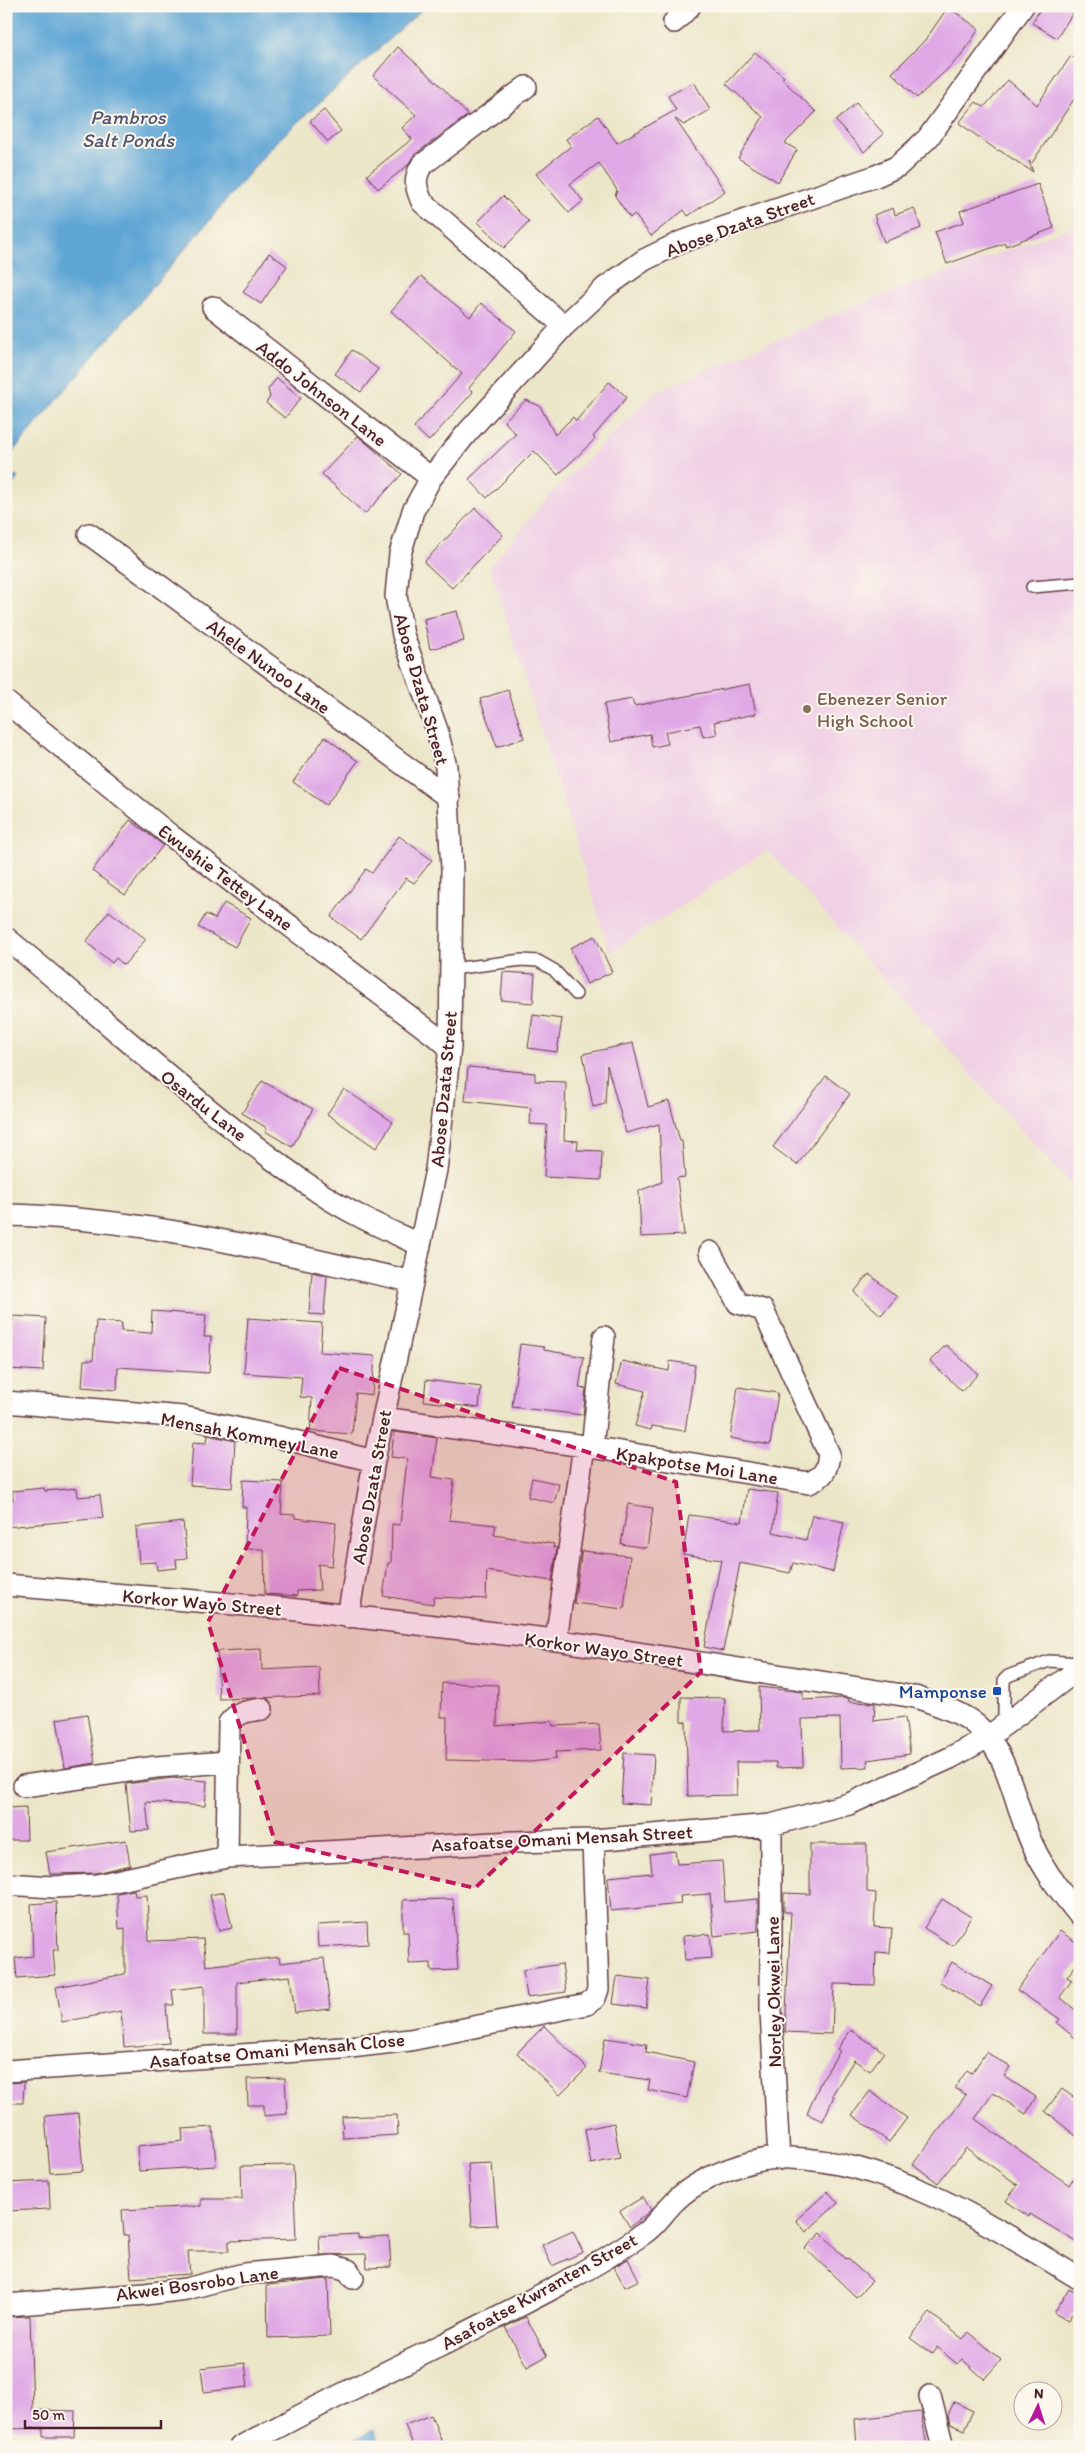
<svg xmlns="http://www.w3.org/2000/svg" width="1086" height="2453" font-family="Itim,sans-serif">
  <rect width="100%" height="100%" fill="#fbf7ec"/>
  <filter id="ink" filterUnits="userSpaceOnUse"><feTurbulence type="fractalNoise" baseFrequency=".02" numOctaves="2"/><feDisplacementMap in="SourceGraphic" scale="10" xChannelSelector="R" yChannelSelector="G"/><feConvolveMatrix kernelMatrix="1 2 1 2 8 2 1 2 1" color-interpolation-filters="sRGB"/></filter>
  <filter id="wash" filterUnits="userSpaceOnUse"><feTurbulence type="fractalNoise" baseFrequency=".0096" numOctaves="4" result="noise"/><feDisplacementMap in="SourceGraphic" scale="20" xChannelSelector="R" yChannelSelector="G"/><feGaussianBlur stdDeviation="1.12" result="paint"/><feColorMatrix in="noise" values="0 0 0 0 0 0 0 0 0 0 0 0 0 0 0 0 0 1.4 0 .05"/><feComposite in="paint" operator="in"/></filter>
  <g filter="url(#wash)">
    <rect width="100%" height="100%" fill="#ece6c9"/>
    <path fill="#f0d0e5" d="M1080,224V1194L767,850L610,952L490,567L548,497L656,392L870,300Z"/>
    <path fill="#5ea6d5" stroke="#546280" d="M6,6H426L275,143L6,460Z
      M6,470L18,478L6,494Z
      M374,2430L381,2447H338Z"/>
    <g id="blocks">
      <path fill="#e0a9e6" d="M1042,6H1077L1057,38L1032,23Z
        M948,7L979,29L961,56L917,98L892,73L926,39Z
        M398,47L441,86L468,115L414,155L408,165L378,189L367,175L412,139L402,128L416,115L373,76Z
        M755,52L784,77L782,79L816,112L785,143L797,150L778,182L738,158L763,117L726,84Z
        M1071,56L1080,62V90L1032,163L1029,161L1033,172L999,150L998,151L959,123L976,102L984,107L1008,80L1037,105Z
        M694,82L710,110L684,125L675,119L725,191L688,216L684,210L651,236L634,214L630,218L615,196L617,190L599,163L570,184L583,201L569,213L536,174L571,146L566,139L598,116L617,143L676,110L668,96Z
        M856,103L884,134L864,152L836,121Z
        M324,110L341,131L328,142L310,121Z
        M1038,184L1054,228L1006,246L1005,243L947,264L935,232L964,222L960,211Z
        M503,196L529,222L504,248L478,222Z
        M893,208L895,215L914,208L921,228L884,242L874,215Z
        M269,253L287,266L261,304L243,292Z
        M421,276L470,317L481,303L516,331L469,388L473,392L429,441L414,427L462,374L391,311Z
        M352,350L378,369L361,392L335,374Z
        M277,378L301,398L285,418L266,403L270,397L268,389Z
        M609,382L627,397L593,437L595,439L558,475L534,451L487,498L469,479L516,434L504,421L526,400L540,406L555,435L573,417L576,421Z
        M358,436L402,474L365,514L322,474Z
        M475,508L503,535L452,588L424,562Z
        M457,611L464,641L430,649L424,619Z
        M750,684L756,714L714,722L717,734L703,737L700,725L665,732L668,744L652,747L650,734L611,742L604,704L632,699L634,706Z
        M508,690L524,738L497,747L480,699Z
        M325,737L358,761L326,805L293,782Z
        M130,820L163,845L125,895L92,871Z
        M399,836L432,860L414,883L406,878L361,939L331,917L366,869L372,873Z
        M224,903L251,918L235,947L198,927L206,914L215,919Z
        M109,911L146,939L124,965L116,958L112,963L86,942Z
        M595,936L612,972L587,984L570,948Z
        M503,972L535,974L533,1003L501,1000Z
        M533,1015L562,1019L557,1052L528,1048Z
        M633,1043L648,1107L669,1101L680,1141H682L685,1177L677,1178L684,1235L641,1237L639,1191L662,1182L659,1124L626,1133L607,1065L605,1104L593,1107L583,1054Z
        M468,1067L535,1073V1081L566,1082L564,1140L578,1141L577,1150L602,1151L601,1180L544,1177L547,1125L530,1124L531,1108L465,1101Z
        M826,1076L850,1094L797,1165L773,1147Z
        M262,1081L313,1109L292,1147L265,1131L267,1128L242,1113Z
        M344,1089L393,1122L376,1148L327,1114Z
        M312,1272L327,1276L324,1315L309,1314Z
        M869,1274L897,1297L881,1315L854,1292Z
        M152,1311L206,1315L204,1337H211L209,1373L118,1367L117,1390L82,1387L84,1360H93L96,1321L122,1323L121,1331L151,1333Z
        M13,1316L46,1318L43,1371L9,1369Z
        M248,1318L322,1323L320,1352L375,1356L372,1395L356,1393L352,1434L310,1431L312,1398L300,1397L302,1377L244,1373Z
        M520,1344L544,1347V1350L584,1357L579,1388L586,1389L583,1415L512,1407Z
        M946,1345L978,1374L962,1391L930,1361Z
        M622,1361L669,1371L670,1361L695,1365L685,1431L652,1426L651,1430L635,1426L645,1391L616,1384Z
        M426,1380L481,1387L479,1408L424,1401Z
        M738,1387L778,1393L770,1445L730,1438Z
        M394,1432L437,1438L432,1477L454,1480L449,1520L496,1525L494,1535L554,1544L553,1547L557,1548L552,1581L487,1571L486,1599L434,1597L433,1604L383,1596L388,1563H391L392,1524L400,1525L407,1459L391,1457Z
        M208,1435L235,1441L232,1488L190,1485L193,1442L207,1443Z
        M532,1478L559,1484L554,1503L528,1497Z
        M243,1480L283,1482L281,1514L295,1515V1518L336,1523L332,1566L318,1564L320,1590L297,1591V1596L265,1594L264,1549H245L246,1507H242Z
        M44,1488L45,1491L77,1488L78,1497L100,1495L103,1518L6,1527V1499L13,1500L12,1491Z
        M747,1489L778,1493L773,1532L806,1540L812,1515L844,1522L833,1572L793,1563L790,1573L740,1563L723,1651L704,1647L721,1560L683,1554L689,1515L742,1522Z
        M628,1504L653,1508L647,1548L621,1544Z
        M183,1522L187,1558L176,1559L177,1568L157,1570L156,1562L139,1563L136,1527Z
        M582,1551L630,1556L624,1609L574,1603Z
        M261,1649L262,1670L319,1667L320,1696L219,1699L217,1651Z
        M442,1683L498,1685L497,1726L552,1721L553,1726L599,1724L601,1750L555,1752L556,1759L530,1762L446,1760L447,1717H441Z
        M759,1687L803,1692V1700L843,1698L849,1699V1702L875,1703L874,1721L905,1717L910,1754L867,1760L868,1767L841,1768L840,1718L802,1719L803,1767L776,1768V1762H736L737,1795L688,1796L686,1722L681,1721V1697L725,1698L724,1731L760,1730Z
        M87,1714L95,1763L65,1768L57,1719Z
        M624,1753L654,1755L651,1805L621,1803Z
        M172,1778L207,1781L205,1806L146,1802L149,1830L131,1831L126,1784Z
        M26,1807L27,1840H6V1808Z
        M126,1840L130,1865L95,1873L50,1874L46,1852Z
        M810,1844H867V1892L876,1893L874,1927L892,1928L890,1953L876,1952L875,1985L834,1984L832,2034L785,2032L791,1912H784V1893L810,1894Z
        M675,1851L677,1864L722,1861L725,1902L758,1899V1931L714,1936L710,1894L680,1896L681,1904L611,1911L608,1877L652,1873L650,1854Z
        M134,1890L135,1896L147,1895L149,1941L203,1939L206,1966L279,1957L280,1963L324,1958L330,2009L295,2013L290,1976L237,1982V2034H204V1986L172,1990L174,2005H166L169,2043L124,2047L121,2011L62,2022L56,1987L125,1974V1928L119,1929L117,1893Z
        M224,1892L232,1928L219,1931L210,1895Z
        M453,1899L458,1970L431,1971V1963L409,1964L408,1932H403V1900Z
        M942,1899L971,1917L953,1946L924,1928Z
        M56,1902L58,1950H53L55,1975L17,1978L15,1958L33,1956L31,1904Z
        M367,1922L368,1944L318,1947L317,1925Z
        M1060,1931L1080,1945V1960L1067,1977L1072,1980L1060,1997L1080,2014V2042L1057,2023L1060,2019L1017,1990Z
        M710,1934L712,1958L685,1960L683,1936Z
        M952,1962L992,1986L980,2006L940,1982Z
        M562,1964L566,1992L527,1997L523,1970Z
        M617,1976L650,1980L646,2008L613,2004Z
        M544,2026L587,2068L560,2095L517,2053Z
        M851,2030L884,2052L870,2071L854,2060L832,2095L834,2096L823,2121L807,2114L821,2081L840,2051L837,2049Z
        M605,2038L647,2044L646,2052L694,2062L687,2098L648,2090L650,2080L599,2073Z
        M986,2052L1010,2067L1004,2076L1036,2097L1026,2114L993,2093L975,2119L1069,2185L1080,2168V2244L1030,2214L1029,2217L1006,2201L1018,2185L966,2148L938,2183L913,2164L966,2095L955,2088L967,2070L972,2073Z
        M285,2078L287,2114L264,2116V2105H248L247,2079Z
        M24,2082L23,2103H6V2083Z
        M1062,2089L1080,2102V2139L1045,2111Z
        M870,2091L907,2118L889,2142L852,2115Z
        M78,2113L83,2171L50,2173L45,2116Z
        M397,2115L398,2135L343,2138L342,2117Z
        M614,2123L620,2158L591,2164L585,2129Z
        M213,2127L216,2166L139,2171L137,2146L183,2141L182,2129Z
        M492,2163L497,2225L472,2226L468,2164Z
        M293,2165L296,2239L229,2241V2251H188L190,2274L131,2278L128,2235H124L122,2210L201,2206V2199H242L241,2166Z
        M49,2181L50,2209L6,2211V2183Z
        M828,2191L838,2203L806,2232L796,2220Z
        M643,2197L651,2210L630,2227L620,2211Z
        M573,2231L583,2252L552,2266L542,2245Z
        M821,2233L846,2259L847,2258L872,2281L856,2297L805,2248Z
        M358,2234V2238L389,2236L391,2267L367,2268L366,2254L320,2255L319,2236Z
        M628,2259L639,2280L625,2287L614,2267Z
        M328,2279L330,2336L268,2338L267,2285Z
        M1069,2289L1080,2295V2318L1072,2313L1068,2321L1054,2313Z
        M930,2313L963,2339L969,2332L1001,2360L984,2379L962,2359L957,2364L937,2347L932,2354L910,2338Z
        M30,2316L33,2410L75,2411L74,2437H43V2428L7,2429L6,2317Z
        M526,2317L547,2356L527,2367L505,2327Z
        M245,2363L248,2387L204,2392L201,2368Z
        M954,2402L973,2411L964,2430L950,2424L948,2415Z
        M921,2412L927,2447H857L855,2419Z
        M431,2415L444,2447H414L405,2425Z"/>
    </g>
  </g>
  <g filter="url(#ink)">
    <use href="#blocks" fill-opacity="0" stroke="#623d43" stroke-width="1"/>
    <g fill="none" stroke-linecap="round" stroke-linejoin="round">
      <defs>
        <path id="lane" d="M1032,587L1080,583
          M452,969L522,960L538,961L554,970L576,994
          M1004,1724V1680L1008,1676L1049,1661L1080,1663"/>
        <path id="street" d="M674,22L690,6
          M526,87L422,165C413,179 416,188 422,202L564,326
          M213,307L431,478
          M89,534L449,798
          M6,702L170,835L450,1047
          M6,938C111,1023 208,1117 320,1193C351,1214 386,1229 420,1245
          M6,1215C144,1217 278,1253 411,1281
          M6,1402L183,1417L278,1437L374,1461
          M383,1418L584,1446L809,1483C824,1476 827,1471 829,1454L763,1310L738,1303L710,1252
          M592,1448L604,1337
          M6,1585L280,1608L556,1640L915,1697C933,1703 952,1709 968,1719C1010,1746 1013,1804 1033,1846C1045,1872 1062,1894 1080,1916
          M348,1617L374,1461L436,1170L450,1047L452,869L446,767L437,730L403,635L396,596L400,554L413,511L431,478L466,434L564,326L606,287L644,260L681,242L876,176L898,166L928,138L1023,6
          M556,1640L584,1446
          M24,1786L156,1767L228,1762
          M771,1825V2011L779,2159
          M227,1857L229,1723C237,1712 249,1711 262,1709
          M6,1884L53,1887L97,1885L227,1857L513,1842L593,1840L771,1825L849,1804L950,1758L988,1737L1080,1668
          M6,2071L342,2048L410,2040L587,2004L595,1998L598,1989L593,1840
          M6,2305L145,2294L186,2289L244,2274L334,2266L348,2270L353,2278
          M930,2396L943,2447
          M240,2447C308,2411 375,2377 444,2344C511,2310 581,2277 643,2234C657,2225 664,2211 676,2200C701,2176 755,2156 790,2158C896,2162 992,2226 1080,2279"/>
      </defs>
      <use href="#lane" stroke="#623d43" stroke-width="14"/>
      <use href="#street" stroke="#623d43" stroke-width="24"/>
      <use href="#lane" stroke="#fff" stroke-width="11"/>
      <use href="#street" stroke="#fff" stroke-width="21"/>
    </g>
  </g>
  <path fill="#c2185b" fill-opacity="0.2" stroke="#c2185b" stroke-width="4" stroke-dasharray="10 6" stroke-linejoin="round" d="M339,1368L676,1482L701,1672L475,1888L275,1842L208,1622Z"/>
  <circle fill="#8d6e63" stroke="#fbf7ec" stroke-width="2" cx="807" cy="709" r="5"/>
  <rect fill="#1a4fb4" stroke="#fbf7ec" stroke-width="2" x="992" y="1686" width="10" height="10" rx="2.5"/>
  <g text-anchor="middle" stroke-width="4" stroke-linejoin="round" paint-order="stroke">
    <g font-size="19" fill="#4a1f2b" stroke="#fbf7ec">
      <text transform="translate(740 224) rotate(-20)" y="7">Abose Dzata Street</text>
      <text transform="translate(322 393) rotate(38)" y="7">Addo Johnson Lane</text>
      <text transform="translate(269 666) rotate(36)" y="7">Ahele Nunoo Lane</text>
      <text transform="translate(422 689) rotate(74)" y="7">Abose Dzata Street</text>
      <text transform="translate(226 877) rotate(37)" y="7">Ewushie Tettey Lane</text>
      <text transform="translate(443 1089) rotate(-85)" y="7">Abose Dzata Street</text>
      <text transform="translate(204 1105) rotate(38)" y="7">Osardu Lane</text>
      <text transform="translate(250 1435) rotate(11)" y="7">Mensah Kommey Lane</text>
      <text transform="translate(697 1465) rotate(9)" y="7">Kpakpotse Moi Lane</text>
      <text transform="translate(371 1487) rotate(-80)" y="7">Abose Dzata Street</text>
      <text transform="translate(202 1602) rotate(5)" y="7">Korkor Wayo Street</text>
      <text transform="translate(604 1649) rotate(8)" y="7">Korkor Wayo Street</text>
      <text transform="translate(562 1838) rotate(-3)" y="7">Asafoatse Omani Mensah Street</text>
      <text transform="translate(773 1992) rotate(-91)" y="7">Norley Okwei Lane</text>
      <text transform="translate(277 2050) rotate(-5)" y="7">Asafoatse Omani Mensah Close</text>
      <text transform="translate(197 2283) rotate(-8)" y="7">Akwei Bosrobo Lane</text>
      <text transform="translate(539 2291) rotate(-29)" y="7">Asafoatse Kwranten Street</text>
    </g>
    <g font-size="19" fill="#785e54" stroke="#fbf7ec" text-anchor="start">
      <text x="817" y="705">Ebenezer Senior<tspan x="817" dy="22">High School</tspan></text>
    </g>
    <g font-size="19" fill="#164399" stroke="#fbf7ec" text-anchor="end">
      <text x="987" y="1698">Mamponse</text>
    </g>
    <g font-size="20" font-style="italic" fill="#52556f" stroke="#fbf7ec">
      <text x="128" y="124">Pambros<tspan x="128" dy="23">Salt Ponds</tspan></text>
    </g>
  </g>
  <rect width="1086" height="2453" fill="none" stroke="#fbf7ec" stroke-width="25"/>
  <g transform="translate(1038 2406) rotate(4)"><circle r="24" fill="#fbf7ec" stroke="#b4a19f"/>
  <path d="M0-4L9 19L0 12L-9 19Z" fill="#b5179e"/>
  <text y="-8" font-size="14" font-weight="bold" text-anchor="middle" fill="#4a1f2b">N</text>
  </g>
  <path d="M25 2420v8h136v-8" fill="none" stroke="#4a1f2b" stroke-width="2.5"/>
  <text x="32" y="2420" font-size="15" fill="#4a1f2b" stroke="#fbf7ec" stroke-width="4" paint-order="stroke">50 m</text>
</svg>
